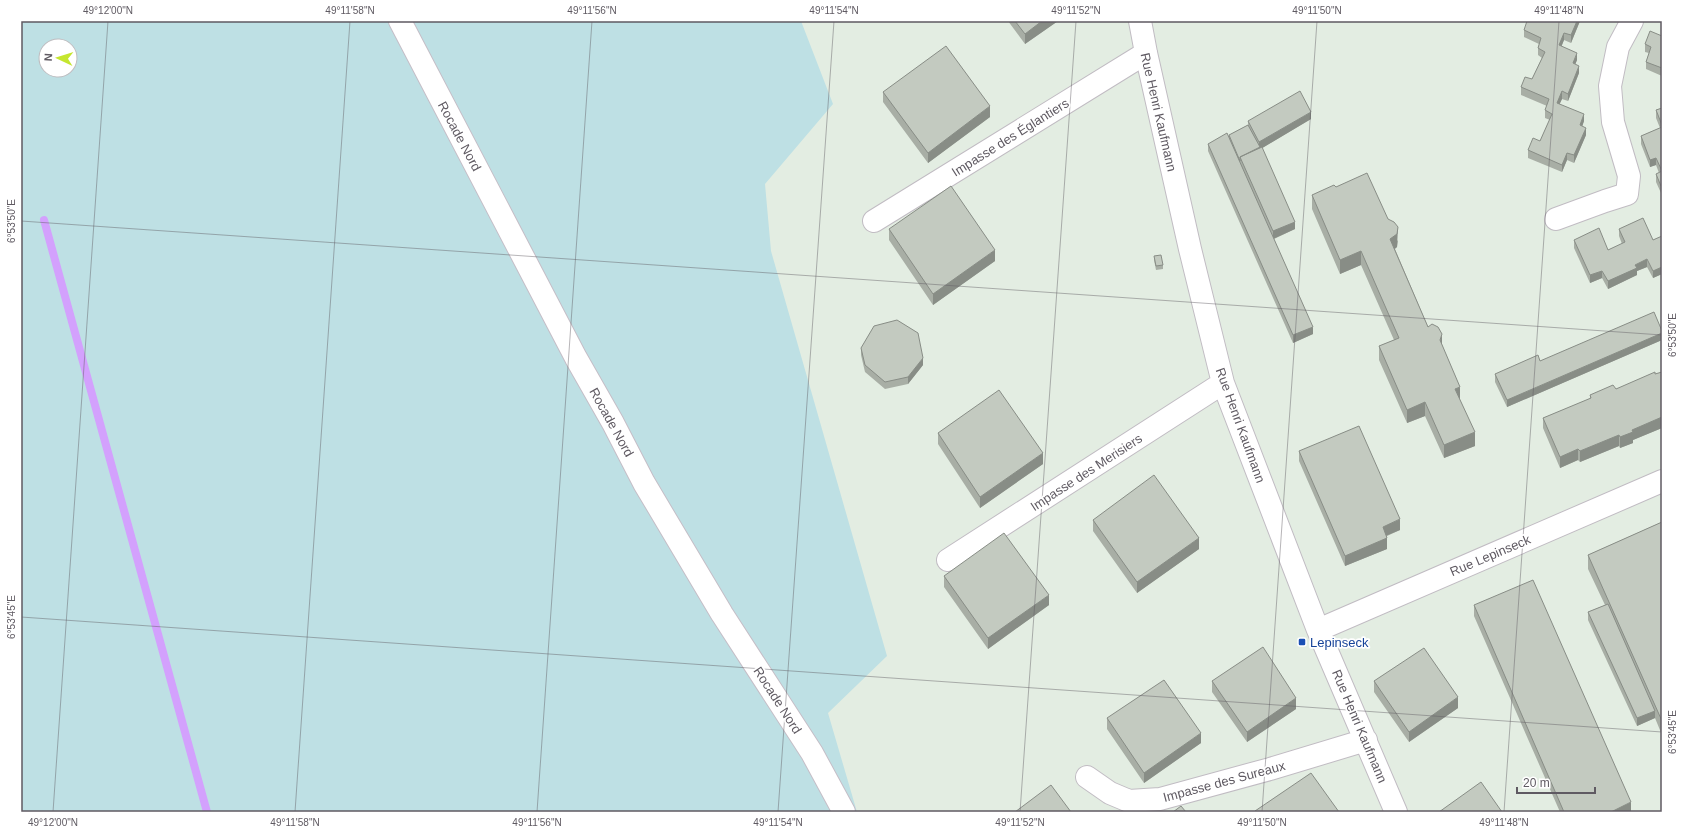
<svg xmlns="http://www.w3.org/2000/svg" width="1683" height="833" font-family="Helvetica,sans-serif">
  <rect width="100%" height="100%" fill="#e3ede2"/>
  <path fill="#bee0e4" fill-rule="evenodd" d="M21,21H801L833,104L765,184L771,251L887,656L828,713L857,812H21ZM46,46H70V70H46Z"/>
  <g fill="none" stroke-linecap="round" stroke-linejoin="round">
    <path stroke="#d3a1fd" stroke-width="8" d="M44,220L207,812"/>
    <defs>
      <path id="minor" d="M1140,21L1146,53L1190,249L1223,383L1318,630L1396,812
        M1556,219L1605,201L1627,194L1629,176L1613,122L1610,86L1618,47L1632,21
        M874,221L1146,53
        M948,560L1223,383
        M1318,630L1662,481
        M1087,777L1110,793L1129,801L1160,799L1270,769L1366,740"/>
      <path id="secondary" d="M400,21L576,358L613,423L644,483L722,614L812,753L844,812"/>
    </defs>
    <use href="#minor" stroke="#c1bcc3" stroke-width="24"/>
    <use href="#secondary" stroke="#c5bec7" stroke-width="24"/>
    <use href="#minor" stroke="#fff" stroke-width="22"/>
    <use href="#secondary" stroke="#fff" stroke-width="22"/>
  </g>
  <path fill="#a8aea5" d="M1008,21H1058L1025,44Z
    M1536,21H1580L1571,43L1564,40L1561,46L1577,60L1575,64L1579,73L1568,101L1562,99L1559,104L1584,121L1582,126L1586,135L1574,163L1567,160L1562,172L1528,158V150L1540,141L1550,120L1545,118V110L1547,106L1521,95V87L1532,79L1542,58L1538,55V48L1539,44L1524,37V30Z
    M1662,36V76L1646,69V62L1649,53L1645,52V44Z
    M883,92L990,117L928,163L883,102Z
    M1662,108V193H1661L1656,182V174L1659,173L1656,165L1650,167L1641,144V136L1660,128L1656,118V110Z
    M1311,119L1262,148L1295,229L1274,239L1313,334L1293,343L1208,151V144L1229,139V135L1248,125V121Z
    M1336,187L1398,241L1397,247L1395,249L1428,327L1442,345L1475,446L1444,458L1425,416L1407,423L1379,360V346L1394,340L1361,265L1340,274L1312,209V195Z
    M889,229L995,261L933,305L889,240Z
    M1619,229L1653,240L1662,236V274L1653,278L1647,267L1637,271V275L1608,289L1602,278L1590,283L1574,248V240L1608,250L1622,244L1619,236Z
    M1154,256L1163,265V269L1156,270L1154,260Z
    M1662,331V340L1507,407L1495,382V374L1540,361Z
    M861,348L923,365L908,384L885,389L865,372L861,355Z
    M1662,372V428L1633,440V443L1620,448L1619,446L1580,462L1578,460L1560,468L1543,428V418L1590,399V395L1616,389Z
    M938,433L1043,464L980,508L938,444Z
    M1299,451L1400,530L1387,536V549L1345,566L1299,461Z
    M1093,520L1199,549L1137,593L1093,531Z
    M1662,522V735L1655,718L1637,726L1588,620V612L1605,605L1588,569V555Z
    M944,576L1049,605L988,649L944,587Z
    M1474,605L1631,812H1560L1474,616Z
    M1212,681L1296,709L1247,742L1212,692Z
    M1374,681L1458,708L1409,742L1374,692Z
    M1107,718L1201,743L1144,783L1107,729Z"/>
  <path fill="#888d86" d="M1042,21H1058L1025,44V34Z
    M1577,21H1580L1571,43V35Z
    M1564,33V40L1559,53V45Z
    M1577,53V60L1573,70V63Z
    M1579,66V73L1568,101V94Z
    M1562,91V99L1557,110V103Z
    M990,106V117L928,163V153Z
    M1311,112V119L1259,150V142Z
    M1584,114V121L1580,133V125Z
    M1586,128V135L1574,163V155Z
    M1567,153V160L1562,172V165Z
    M1656,158V165L1650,167V160Z
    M1662,185V193H1661V186Z
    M1295,222V229L1273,239V231Z
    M1398,227L1397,247L1390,252V239Z
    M995,250V261L933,305V294Z
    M1361,251V265L1340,274V260Z
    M1647,259V267L1637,271V275L1608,289V281L1635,265Z
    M1662,267V274L1653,278V271Z
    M1602,271V278L1590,283V275Z
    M1313,327V334L1293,343V335Z
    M1662,333V340L1507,407V400Z
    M1442,334V348L1440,340Z
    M923,358V365L908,384V377Z
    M1460,387V400L1455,389Z
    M1425,402V416L1407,423V410Z
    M1662,417V428L1633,440V443L1620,448V437L1632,430Z
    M1475,432V446L1444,458V445Z
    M1619,435V446L1580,462V451Z
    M1578,449V460L1560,468V457Z
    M1043,453V464L980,508V497Z
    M1400,519V530L1383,537V527Z
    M1199,538V549L1137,593V582Z
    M1387,538V549L1345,566V556Z
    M1049,595V605L988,649V638Z
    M1458,697V708L1409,742V732Z
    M1296,698V709L1247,742V732Z
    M1655,711V718L1637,726V718Z
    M1201,733V743L1144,783V773Z
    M1631,802V812H1611Z"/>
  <path fill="#c3cac0" stroke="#888d86" d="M1015,21H1042L1025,34Z
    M1527,21H1577L1571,35L1564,33L1559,45L1577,53L1573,63L1579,66L1568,94L1562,91L1557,103L1584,114L1580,125L1586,128L1574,155L1567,153L1562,165L1528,150L1533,138L1540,141L1552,114L1545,110L1549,99L1521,87L1525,77L1532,79L1545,52L1538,48L1541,38L1524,30Z
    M1650,31L1662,36V68L1646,62L1651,47L1645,44Z
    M946,46L990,106L928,153L883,92Z
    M1300,91L1311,112L1259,142L1248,121Z
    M1662,108V125L1656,110Z
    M1248,125L1260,147L1240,157V161L1229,135Z
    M1662,127V185L1661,186L1656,174L1662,171L1656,158L1650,160L1641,136Z
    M1227,133L1313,327L1293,335L1208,144Z
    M1262,147L1295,222L1273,231L1240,157Z
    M1367,173L1388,219L1394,222L1398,227L1397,234L1390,239L1428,327L1432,324L1438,327L1442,334L1440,340L1460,387L1455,389L1475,432L1444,445L1425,402L1407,410L1379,346L1399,338L1361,251L1340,260L1312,195L1334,185L1336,187Z
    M951,186L995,250L933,294L889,229Z
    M1643,218L1653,240L1662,236V267L1653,271L1647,259L1635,265L1637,268L1608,281L1602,271L1590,275L1574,240L1599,228L1608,250L1625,242L1619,229Z
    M1161,255L1163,265L1156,266L1154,256Z
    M1654,312L1662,331V333L1507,400L1495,374L1538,355L1540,361Z
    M897,320L918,333L923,358L908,377L885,382L865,365L861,348L874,326Z
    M1655,372V374L1662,372V417L1632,430L1633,432L1620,437L1619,435L1580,451L1578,449L1560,457L1543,418L1591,398L1590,395L1613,385L1616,389Z
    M999,390L1043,453L980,497L938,433Z
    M1359,426L1400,519L1383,527L1387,538L1345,556L1299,451Z
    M1154,475L1199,538L1137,582L1093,520Z
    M1662,522V721L1588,555Z
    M1004,533L1049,595L988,638L944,576Z
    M1533,580L1631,802L1611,812H1564L1474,605Z
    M1608,604L1655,711L1637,718L1588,612Z
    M1263,647L1296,698L1247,732L1212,681Z
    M1424,648L1458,697L1409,732L1374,681Z
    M1164,680L1201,733L1144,773L1107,718Z
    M1311,773L1339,812H1255V811Z
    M1481,782L1502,812H1439Z
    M1051,785L1071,812H1015Z
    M1181,806L1186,812H1173Z"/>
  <path fill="none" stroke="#5f5a62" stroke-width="1" stroke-opacity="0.45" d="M21,221L1662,335M21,617L1662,732M53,812L108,21M295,812L350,21M537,812L592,21M778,812L834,21M1020,812L1076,21M1262,812L1317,21M1504,812L1559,21"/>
  <rect fill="#1a4fb4" stroke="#fff" stroke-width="1.5" x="1298" y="638" width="8" height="8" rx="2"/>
  <g text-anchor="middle" stroke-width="3.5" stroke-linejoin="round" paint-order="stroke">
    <g font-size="13" fill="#5f5a62" stroke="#fff">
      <text transform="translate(1159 112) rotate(77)" y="5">Rue Henri Kaufmann</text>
      <text transform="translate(460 136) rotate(62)" y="5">Rocade Nord</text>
      <text transform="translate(1010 137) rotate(-32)" y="5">Impasse des Églantiers</text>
      <text transform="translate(612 422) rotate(61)" y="5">Rocade Nord</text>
      <text transform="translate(1241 425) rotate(70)" y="5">Rue Henri Kaufmann</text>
      <text transform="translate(1086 472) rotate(-33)" y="5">Impasse des Merisiers</text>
      <text transform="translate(1490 555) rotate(-23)" y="5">Rue Lepinseck</text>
      <text transform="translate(778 700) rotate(57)" y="5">Rocade Nord</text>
      <text transform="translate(1360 726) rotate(67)" y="5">Rue Henri Kaufmann</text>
      <text transform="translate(1224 781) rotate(-15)" y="5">Impasse des Sureaux</text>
    </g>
    <g font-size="13" fill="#164399" stroke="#fff" text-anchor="start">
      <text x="1310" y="647">Lepinseck</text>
    </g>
  </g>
  <rect width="1683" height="833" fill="none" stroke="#ffffff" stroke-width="44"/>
  <g transform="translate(58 58) rotate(274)"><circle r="19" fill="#ffffff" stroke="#bfbdc0"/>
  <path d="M0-3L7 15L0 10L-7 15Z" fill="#c5e62f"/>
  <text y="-6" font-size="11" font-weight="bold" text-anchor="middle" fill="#5f5a62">N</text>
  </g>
  <path d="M1517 787v6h78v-6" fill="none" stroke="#5f5a62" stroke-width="2"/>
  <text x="1523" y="787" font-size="12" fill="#5f5a62" stroke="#ffffff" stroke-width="3" paint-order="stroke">20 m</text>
  <rect x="22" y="22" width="1639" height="789" fill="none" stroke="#5f5a62" stroke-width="1.5"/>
  <g font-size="10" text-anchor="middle" fill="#5f5a62">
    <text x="108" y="14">49°12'00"N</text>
    <text x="350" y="14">49°11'58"N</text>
    <text x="592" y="14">49°11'56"N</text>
    <text x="834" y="14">49°11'54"N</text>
    <text x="1076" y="14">49°11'52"N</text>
    <text x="1317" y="14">49°11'50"N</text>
    <text x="1559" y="14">49°11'48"N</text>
    <text transform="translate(11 221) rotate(-90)" y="4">6°53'50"E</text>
    <text transform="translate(1672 335) rotate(-90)" y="4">6°53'50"E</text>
    <text transform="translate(11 617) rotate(-90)" y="4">6°53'45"E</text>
    <text transform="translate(1672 732) rotate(-90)" y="4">6°53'45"E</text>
    <text x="53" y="826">49°12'00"N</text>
    <text x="295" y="826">49°11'58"N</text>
    <text x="537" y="826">49°11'56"N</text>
    <text x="778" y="826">49°11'54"N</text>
    <text x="1020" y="826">49°11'52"N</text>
    <text x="1262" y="826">49°11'50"N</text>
    <text x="1504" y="826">49°11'48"N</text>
  </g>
</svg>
